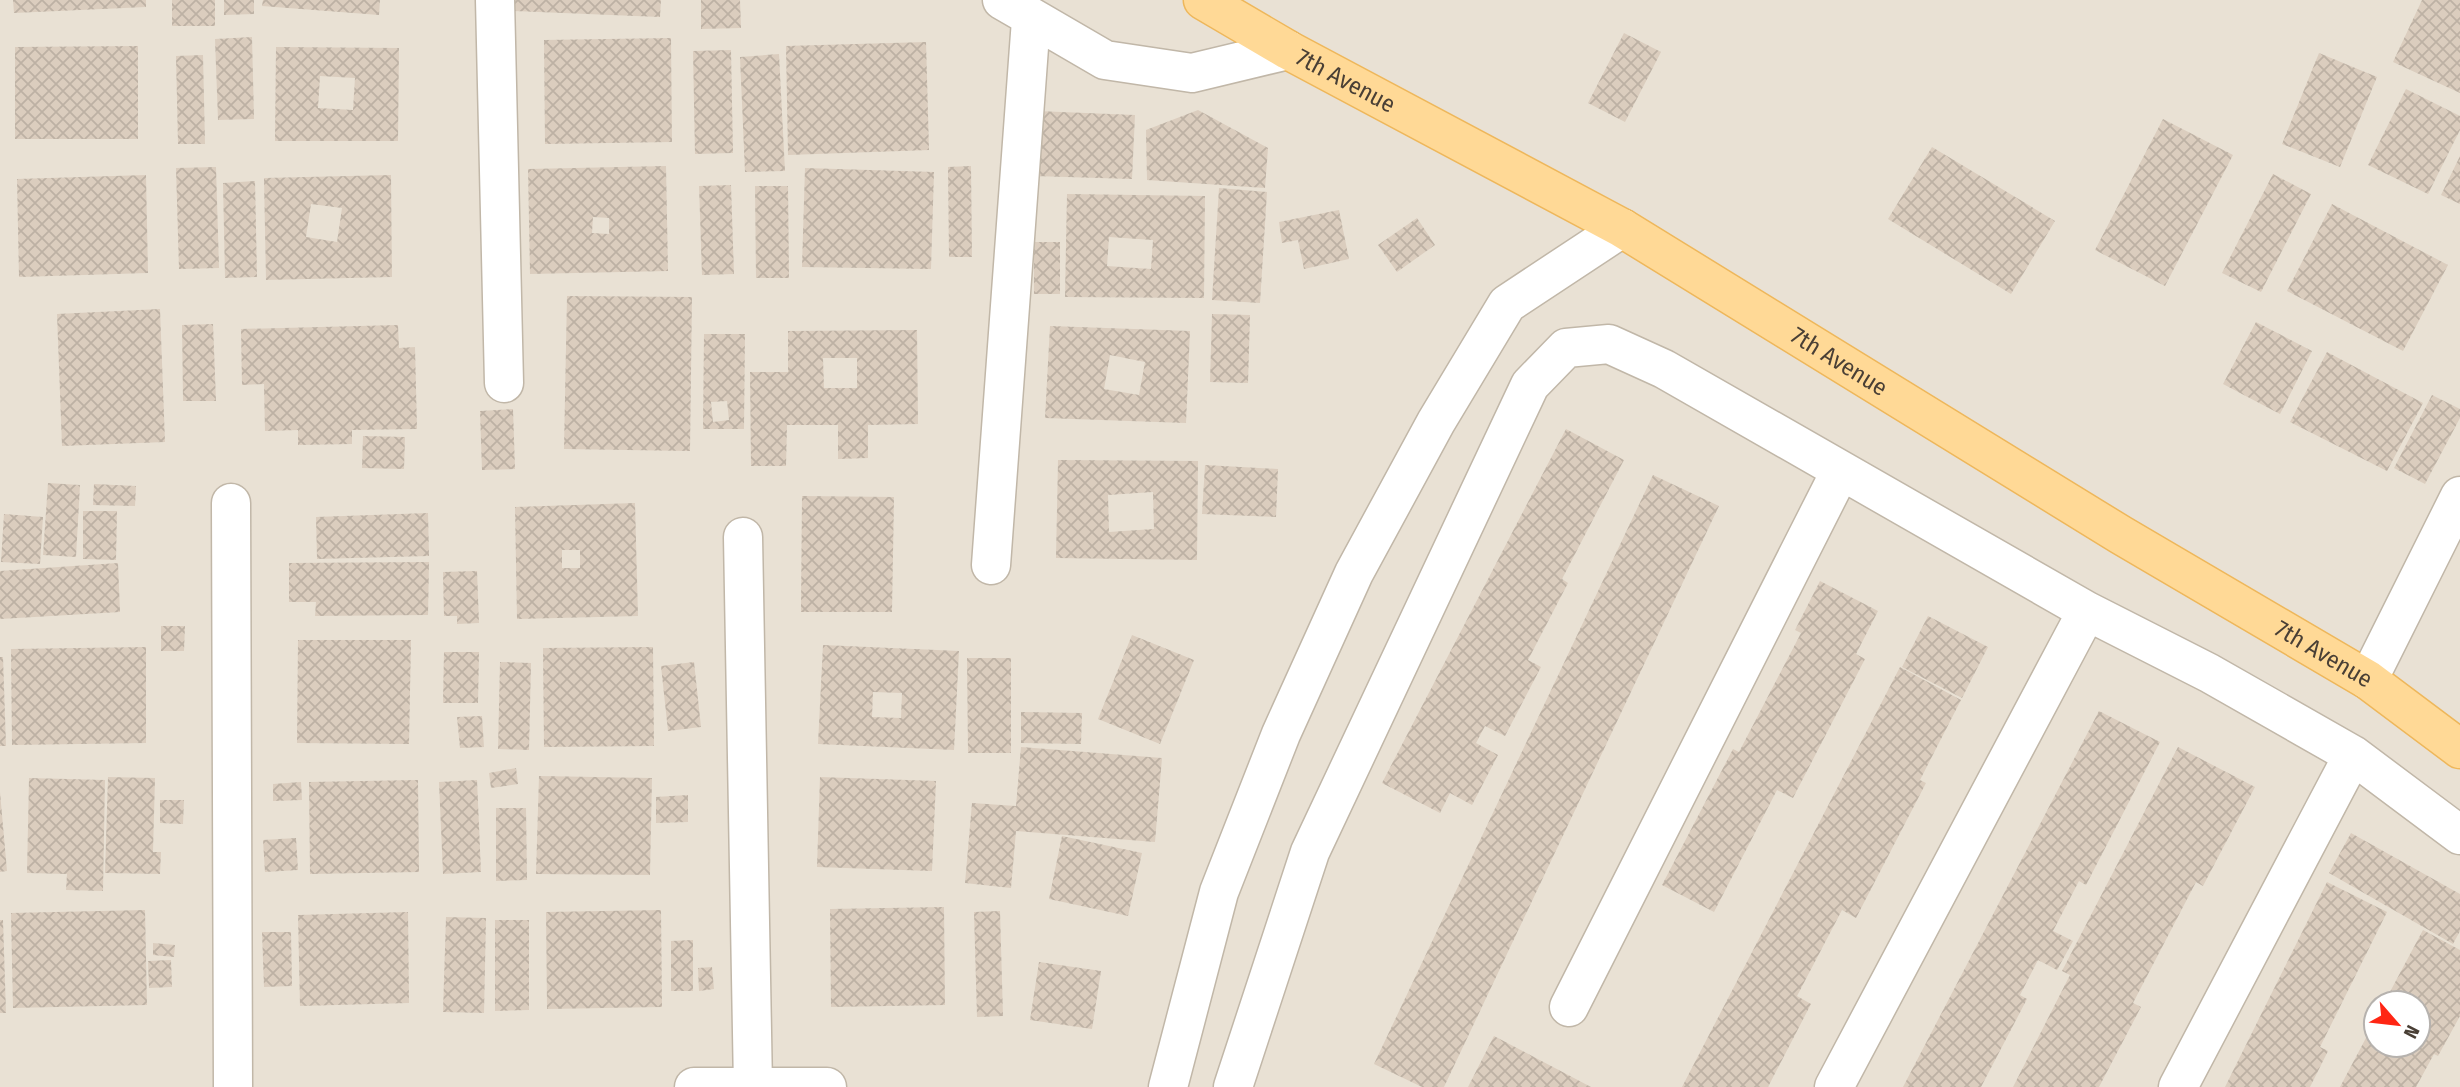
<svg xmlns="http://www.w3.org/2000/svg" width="2460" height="1087" font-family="'Fira Sans Condensed',sans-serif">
  <defs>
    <pattern id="building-cross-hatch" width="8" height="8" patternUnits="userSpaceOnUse" patternTransform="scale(1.75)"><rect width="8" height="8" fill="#dbcdbe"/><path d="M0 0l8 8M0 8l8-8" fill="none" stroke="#bdb1a4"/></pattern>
  </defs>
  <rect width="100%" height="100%" fill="#f5f0e7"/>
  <path fill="#e9e1d4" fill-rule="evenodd" d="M0,0H2460V1087H0ZM2376,1003H2418V1045H2376Z"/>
  <path fill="url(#building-cross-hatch)" fill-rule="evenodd" d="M13,0H146V7L14,13Z
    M172,0H215V26H172Z
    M224,0H254V14L224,15Z
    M263,0H380L379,15L262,6Z
    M514,0H661L660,17L514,11Z
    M701,0H740L741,28L701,29Z
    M2422,0H2460V93L2393,62Z
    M1624,33L1661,52L1625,122L1588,103Z
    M252,37L254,119L218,120L215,39Z
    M671,38L672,142L545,144L544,40Z
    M926,42L929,150L788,155L786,46Z
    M138,46V139H15V47Z
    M276,47L399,48L398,141H275ZM320,76L355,78L353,110L318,108Z
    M731,50L733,153L695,154L693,51Z
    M2319,53L2377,77L2340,167L2282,144Z
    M779,54L785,171L745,172L740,57Z
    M203,55L205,144H178L176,56Z
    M2406,89L2460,116V130L2428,194L2368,165Z
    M1198,110L1268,148L1265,188L1147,180L1146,130Z
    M1037,111L1135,115L1132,179L1034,176Z
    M2163,119L2233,155L2165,286L2095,250Z
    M1932,147L2055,221L2011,294L1888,219Z
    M2460,156V204L2441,195Z
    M666,166L668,271L530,274L528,169ZM593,217L609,218V234L592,233Z
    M971,166L972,257H949L948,167Z
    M216,167L219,268L179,269L176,168Z
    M805,168L934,172L931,269L802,267Z
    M2273,174L2311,194L2261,292L2222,273Z
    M146,175L148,273L19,277L17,179Z
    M391,175L392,277L266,280L264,178ZM311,204L342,208L337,242L306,237Z
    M255,181L257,277L225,278L223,183Z
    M731,185L734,274L702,275L699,186Z
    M755,186H788L789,278H756Z
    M1219,188L1267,192L1260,303L1212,300Z
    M1067,194L1205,196L1204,298L1065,297ZM1109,237L1153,240L1151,269L1107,266Z
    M2332,204L2448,265L2403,351L2287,291Z
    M1339,210L1349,259L1304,269L1298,240L1282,243L1279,222Z
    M1417,218L1435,245L1397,272L1378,245Z
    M1034,242H1060V294H1034Z
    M567,296L692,297L690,451L564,449Z
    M160,309L165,442L62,446L57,314Z
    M1212,314L1250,315L1248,383L1210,382Z
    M2256,322L2312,351L2280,414L2223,384Z
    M213,324L216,401H183L182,325Z
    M398,325L399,348L415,347L417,429L352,430V444L298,445V430L265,431L264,384L242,385L241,329Z
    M1050,326L1190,331L1186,423L1045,418ZM1110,355L1145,362L1139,395L1104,389Z
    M917,330L918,424L868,425V458L838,459V425H787L786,466H751L750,372H788V331ZM823,358H857V388H824Z
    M704,334H745L744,429H703ZM727,401L729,420L713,422L711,402Z
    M2327,352L2423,403L2387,471L2290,422Z
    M2432,395L2460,409V418L2425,484L2394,468Z
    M513,409L515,469L482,470L480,411Z
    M1566,429L1624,460L1562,579L1568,583L1528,660L1541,667L1505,736L1485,726L1476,743L1498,755L1472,805L1450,793L1440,813L1382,783Z
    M363,436L405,437L404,469L362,468Z
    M1058,460L1198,461L1197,560L1056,558ZM1153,492L1154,529L1109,532L1108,495Z
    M1205,465L1278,469L1276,517L1202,514Z
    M1653,475L1719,506L1444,1087H1422L1374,1064Z
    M48,483L80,485L76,557L43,555Z
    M94,484L136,486L135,506L93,505Z
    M802,496L894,497L892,612H801Z
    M635,503L638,616L517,619L515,507ZM562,550H580V568H562Z
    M83,511H117L116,560L83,559Z
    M428,513L429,556L317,559L316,517Z
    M4,514L43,517L40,564L1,562Z
    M429,562L428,615L315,616L316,602H289V563Z
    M118,563L120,612L0,619V571Z
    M477,571L479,623L457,624V616H444L443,572Z
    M1820,581L1878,611L1856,654L1865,659L1793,798L1777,790L1714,912L1662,885L1733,749L1739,752L1801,633L1795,630Z
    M1928,616L1988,647L1962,698L1902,667Z
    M161,626H185L184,651H161Z
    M1132,635L1194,660L1160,744L1098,719Z
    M298,640H411L409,744L297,743Z
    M823,645L959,651L954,750L818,744ZM873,692L902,693L901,718L872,717Z
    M146,647V743L12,745L11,649Z
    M653,647L654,746L544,747L543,648Z
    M444,652H479L478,703H443Z
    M0,657H3L6,746H0Z
    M967,658H1011V753H968Z
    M500,662L531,663L529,750L498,749Z
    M694,662L701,727L668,731L661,666Z
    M1900,667L1961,700L1920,780L1926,783L1856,918L1842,910L1797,996L1811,1004L1768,1087H1682Z
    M2099,711L2160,742L2086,885L2079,881L2053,931L2073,941L2057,970L2038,960L2020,995L2027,999L1981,1087H1903Z
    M1021,712L1082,713L1081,744L1021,743Z
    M482,716L484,747L460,748L457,717Z
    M1021,747L1162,758L1155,842L1016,831L1011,888L965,883L972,803L1016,806Z
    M2178,747L2255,787L2203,886L2196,882L2133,1003L2141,1007L2099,1087H2013L2070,975L2062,971Z
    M516,768L518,784L491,788L489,773Z
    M539,776L652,778L650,875L536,874Z
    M108,777L155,778L153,852H161L160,874L105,873Z
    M820,777L936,781L932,871L817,867Z
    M29,778L105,780L103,891L66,890L67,874L27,873Z
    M418,780L419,872L310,874L309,782Z
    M477,780L481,872L443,874L439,782Z
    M301,782L302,800L273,801V784Z
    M0,792L7,871L0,872Z
    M688,795V822L656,823V797Z
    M160,800H184L183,824L160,823Z
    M496,808H526L527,880L496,881Z
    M2351,833L2460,894V931L2453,944L2329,873Z
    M1062,836L1142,853L1128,916L1049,899Z
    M296,838L298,870L265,872L263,840Z
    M2327,882L2387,912L2320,1047L2328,1051L2310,1087H2225Z
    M944,907L945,1005L831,1007L830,909Z
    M145,910L147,1005L13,1008L11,913Z
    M661,910L662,1007L547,1009L546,912Z
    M1000,911L1003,1016L977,1017L974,912Z
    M408,912L409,1003L300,1006L298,915Z
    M446,917L486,918L484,1013L443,1012Z
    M0,920H3L6,1013H0Z
    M495,920H529V1010L495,1011Z
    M2423,930L2460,950V1016L2438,1056L2434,1054L2416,1087H2340L2376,1019V1045H2418V1003H2384Z
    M262,932H291L292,986L264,987Z
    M693,940V991H671V941Z
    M153,943L175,945L174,957L153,955Z
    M171,960L172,987L149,988L148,961Z
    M1039,962L1101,971L1092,1029L1030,1020Z
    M712,967L714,989L699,991L698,968Z
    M1494,1036L1591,1087H1468Z"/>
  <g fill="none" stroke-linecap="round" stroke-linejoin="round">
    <defs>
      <path id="minor" d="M495,0L504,383
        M1002,0L1105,60L1192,73L1288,50
        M231,503L233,1087
        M743,537L753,1087
        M991,565L1031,20
        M2368,680L2460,496
        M1569,1007L1840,472
        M694,1087H827
        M1168,1087L1219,892L1281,734L1354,573L1436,422L1507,304L1622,228
        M1233,1087L1310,852L1530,385L1566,348L1609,344L1664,369L2087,611L2209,673L2353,755L2460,835
        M1834,1087L2087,611
        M2178,1087L2353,755"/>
      <g id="major">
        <path id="s1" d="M1203,0L1288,50L1622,228L2121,535L2368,680L2460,749"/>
      </g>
    </defs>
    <use href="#minor" stroke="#c1b7a8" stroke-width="41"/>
    <use href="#major" stroke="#eeb75b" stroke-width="41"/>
    <use href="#minor" stroke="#fff" stroke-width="38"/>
    <use href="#major" stroke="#ffd996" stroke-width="38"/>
  </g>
  <g text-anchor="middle" stroke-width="7" stroke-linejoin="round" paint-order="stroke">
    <g font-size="24" fill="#493f35" stroke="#fff">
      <text dy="8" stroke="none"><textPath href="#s1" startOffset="164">7th Avenue</textPath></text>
      <text dy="8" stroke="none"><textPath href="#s1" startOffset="732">7th Avenue</textPath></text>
      <text dy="8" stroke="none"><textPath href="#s1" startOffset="1298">7th Avenue</textPath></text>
    </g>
  </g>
  <g transform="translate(2397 1024) rotate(118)"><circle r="33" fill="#ffffff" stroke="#b6b2ae" stroke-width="2"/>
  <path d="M0-5L12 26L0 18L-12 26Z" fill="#ff2614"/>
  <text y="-10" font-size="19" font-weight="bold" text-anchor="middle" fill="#493f35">N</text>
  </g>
</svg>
